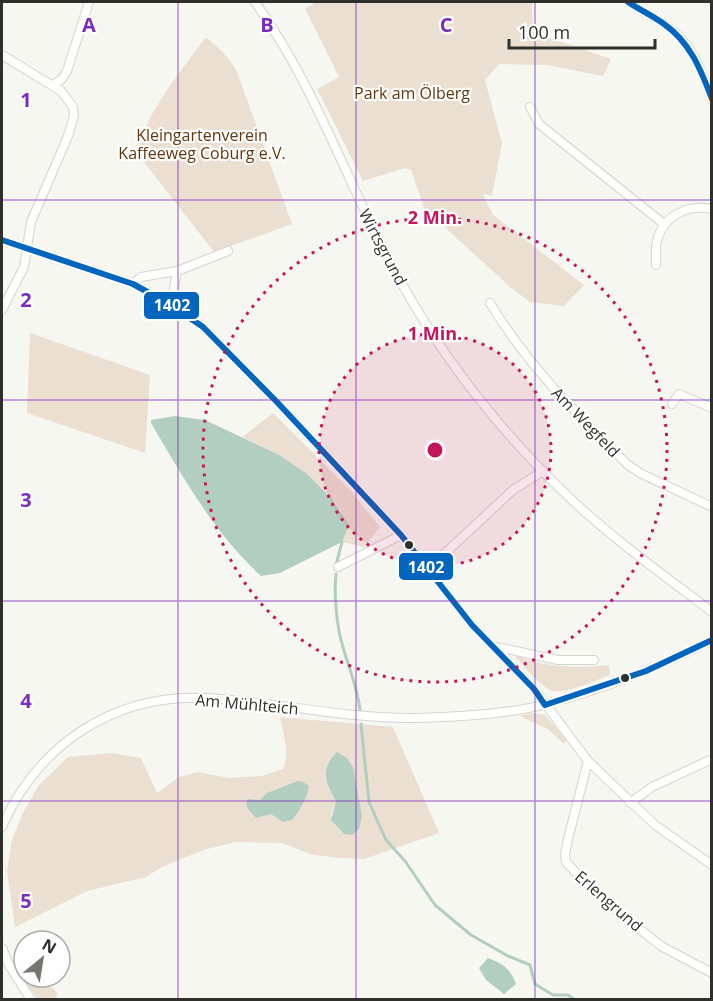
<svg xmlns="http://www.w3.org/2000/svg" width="713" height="1001" font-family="'Open Sans',sans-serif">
  <rect width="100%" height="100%" fill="#f6f7f1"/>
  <path fill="#ebdfd2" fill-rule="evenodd" d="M316,2H532L533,32L611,59L603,76L547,65L499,64L485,80L502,143L492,196L483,194L493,215L584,285L564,306L530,302L510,287L424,208L411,170L405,168L363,181L317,89L339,77L305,9Z
    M205,38H207C219,48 230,58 237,72L292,224L214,252L137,153C144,115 182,70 205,38Z
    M30,333L150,375L145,453L27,413Z
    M273,413L350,490L380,527L364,547L342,542L348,525C343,516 338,505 331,498C306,470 275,453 242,437Z
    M518,656C546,668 579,668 609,665L610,675C597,680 562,696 550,690C539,684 524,666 515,657Z
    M533,713L545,715L567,740L564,744L549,730L520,716Z
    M280,717L393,727L439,833L364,859L341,858L313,855L281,843L236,842L203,850L162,867L146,877L87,891L15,927L7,871L12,840L23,813L39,785L68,757L112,753L141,758L157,793L179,777L198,772L229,778L262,776L283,769C290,752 283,734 280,717ZM328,788L359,829L352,835C339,833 336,827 331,815L336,800Z
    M17,964L24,969V977C38,977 49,983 58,994L54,999H38L27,985Z"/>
  <path fill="#b2cec0" d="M175,416L205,420L279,455L307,474L332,499L349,525L342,542L280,573L261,576C214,533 183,477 151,423V420Z
    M337,752L347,758L353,767L362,816L359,829L352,835L344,834L331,820L336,801C325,782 320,769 337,752Z
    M298,781L303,782L309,786C307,799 300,810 292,820L283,822L271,814L256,818L248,809L246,803L248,799L260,800L267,793Z
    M488,958C502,963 511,969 516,984L504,994L486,980L479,968Z"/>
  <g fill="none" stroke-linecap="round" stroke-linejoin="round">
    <path stroke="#b2cec0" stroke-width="3" d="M336,565L342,542
      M336,574C334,593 336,613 339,631C344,658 357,682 360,710
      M361,724L369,802L386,840L405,861L435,905L471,935L508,956L530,965L535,984L553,995H568L575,1000"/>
    <defs>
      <path id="street" d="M255,2C317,88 350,192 402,284C447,364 506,438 573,501C616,541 665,576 712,612
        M628,2C640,11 655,17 667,26C693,44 702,72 712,100
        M2,55L61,91L73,107L74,116L68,136L31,222L24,267L2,310
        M53,85L62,79L67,71L89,2
        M530,107L539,124L664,224
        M2,240L133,284L171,305L203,327L276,401L401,535L472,625L534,689L588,761L655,825L712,865
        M656,265C656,257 655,249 657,241C663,216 687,204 712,209
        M133,284L141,277L177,271L228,251
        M490,303C528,366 576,413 628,465L640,473L712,507
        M171,305L177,271
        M672,404L679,394L712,408
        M338,567L401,535
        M428,569L513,490L543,471
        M492,646L558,660H594
        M588,761L568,839L565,854L566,862L578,875L617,911L661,946L712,973
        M630,803L652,787L712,759
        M2,827C38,744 115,693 207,698C276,702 346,719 415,718C454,717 510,714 546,704C604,689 659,667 712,640
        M2,948L9,965L31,1000"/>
    </defs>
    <use href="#street" stroke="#d3d4cf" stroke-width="10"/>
    <use href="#street" stroke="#fefefd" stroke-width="8"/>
    <defs>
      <path id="bus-1" d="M628,2C640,10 653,16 664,24C690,42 701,70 712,99
        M2,240L133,284L171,305L203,327L276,401L401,535L472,625L534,689L545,705
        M545,705L646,671L712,640"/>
    </defs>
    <use href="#bus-1" stroke="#fff" stroke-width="10"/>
    <use href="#bus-1" stroke="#0065bd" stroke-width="6"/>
  </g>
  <path fill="none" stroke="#7b2cbf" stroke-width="1.5" stroke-opacity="0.55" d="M178,2V1000M356,2V1000M535,2V1000M2,200H712M2,400H712M2,601H712M2,801H712"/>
  <circle cx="435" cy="450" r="116" fill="#c2185b" fill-opacity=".12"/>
  <g fill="none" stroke="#c2185b" stroke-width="3" stroke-dasharray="3 6">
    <circle cx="435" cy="450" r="116"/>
    <circle cx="435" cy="450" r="232"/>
  </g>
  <g fill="#2f302c" stroke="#fff" stroke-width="2">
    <circle cx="409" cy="545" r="5"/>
    <circle cx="625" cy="678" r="5"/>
  </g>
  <g text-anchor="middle" stroke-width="4.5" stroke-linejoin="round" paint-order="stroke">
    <g font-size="16" fill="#61380c" stroke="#fff">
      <text x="412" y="99">Park am Ölberg</text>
      <text x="202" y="141">Kleingartenverein<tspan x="202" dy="18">Kaffeeweg Coburg e.V.</tspan></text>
    </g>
    <g font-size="16" fill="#2f302c" stroke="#fff">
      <text transform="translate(383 247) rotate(62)" y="6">Wirtsgrund</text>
      <text transform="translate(586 422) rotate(46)" y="6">Am Wegfeld</text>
      <text transform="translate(247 704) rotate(5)" y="6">Am Mühlteich</text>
      <text transform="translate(609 901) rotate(41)" y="6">Erlengrund</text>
    </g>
  </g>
  <g font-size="20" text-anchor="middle" font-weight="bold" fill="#7b2cbf" stroke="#fff" stroke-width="4.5" stroke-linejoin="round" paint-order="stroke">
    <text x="89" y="32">A</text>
    <text x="267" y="32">B</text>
    <text x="446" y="32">C</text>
    <text x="26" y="107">1</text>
    <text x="26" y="307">2</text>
    <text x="26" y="507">3</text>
    <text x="26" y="708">4</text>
    <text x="26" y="908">5</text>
  </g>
  <circle cx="435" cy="450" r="9" fill="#c2185b" stroke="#fff" stroke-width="3"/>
  <g font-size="18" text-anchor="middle" font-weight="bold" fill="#c2185b" stroke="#fff" stroke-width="4.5" stroke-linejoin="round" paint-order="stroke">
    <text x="435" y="224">2 Min.</text>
    <text x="435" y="340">1 Min.</text>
  </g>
  <g stroke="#fff" stroke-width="2">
    <rect x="143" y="291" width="57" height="29" rx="6" fill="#0065bd"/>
    <rect x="398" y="552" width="56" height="29" rx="6" fill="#0065bd"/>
  </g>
  <g font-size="16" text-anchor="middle" font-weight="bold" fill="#fff">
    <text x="172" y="311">1402</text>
    <text x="426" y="573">1402</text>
  </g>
  <rect width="713" height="1001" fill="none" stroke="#2f302c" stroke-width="6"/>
  <g transform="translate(42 959) rotate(30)"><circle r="28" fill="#ffffff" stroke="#acacab" stroke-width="1.5"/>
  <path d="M0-4.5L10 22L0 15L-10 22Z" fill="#757671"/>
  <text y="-9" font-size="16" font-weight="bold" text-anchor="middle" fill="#2f302c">N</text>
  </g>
  <path d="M509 39v9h146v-9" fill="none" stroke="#2f302c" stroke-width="3"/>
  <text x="518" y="39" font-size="18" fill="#2f302c" stroke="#ffffff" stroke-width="4.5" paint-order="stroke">100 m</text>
</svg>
